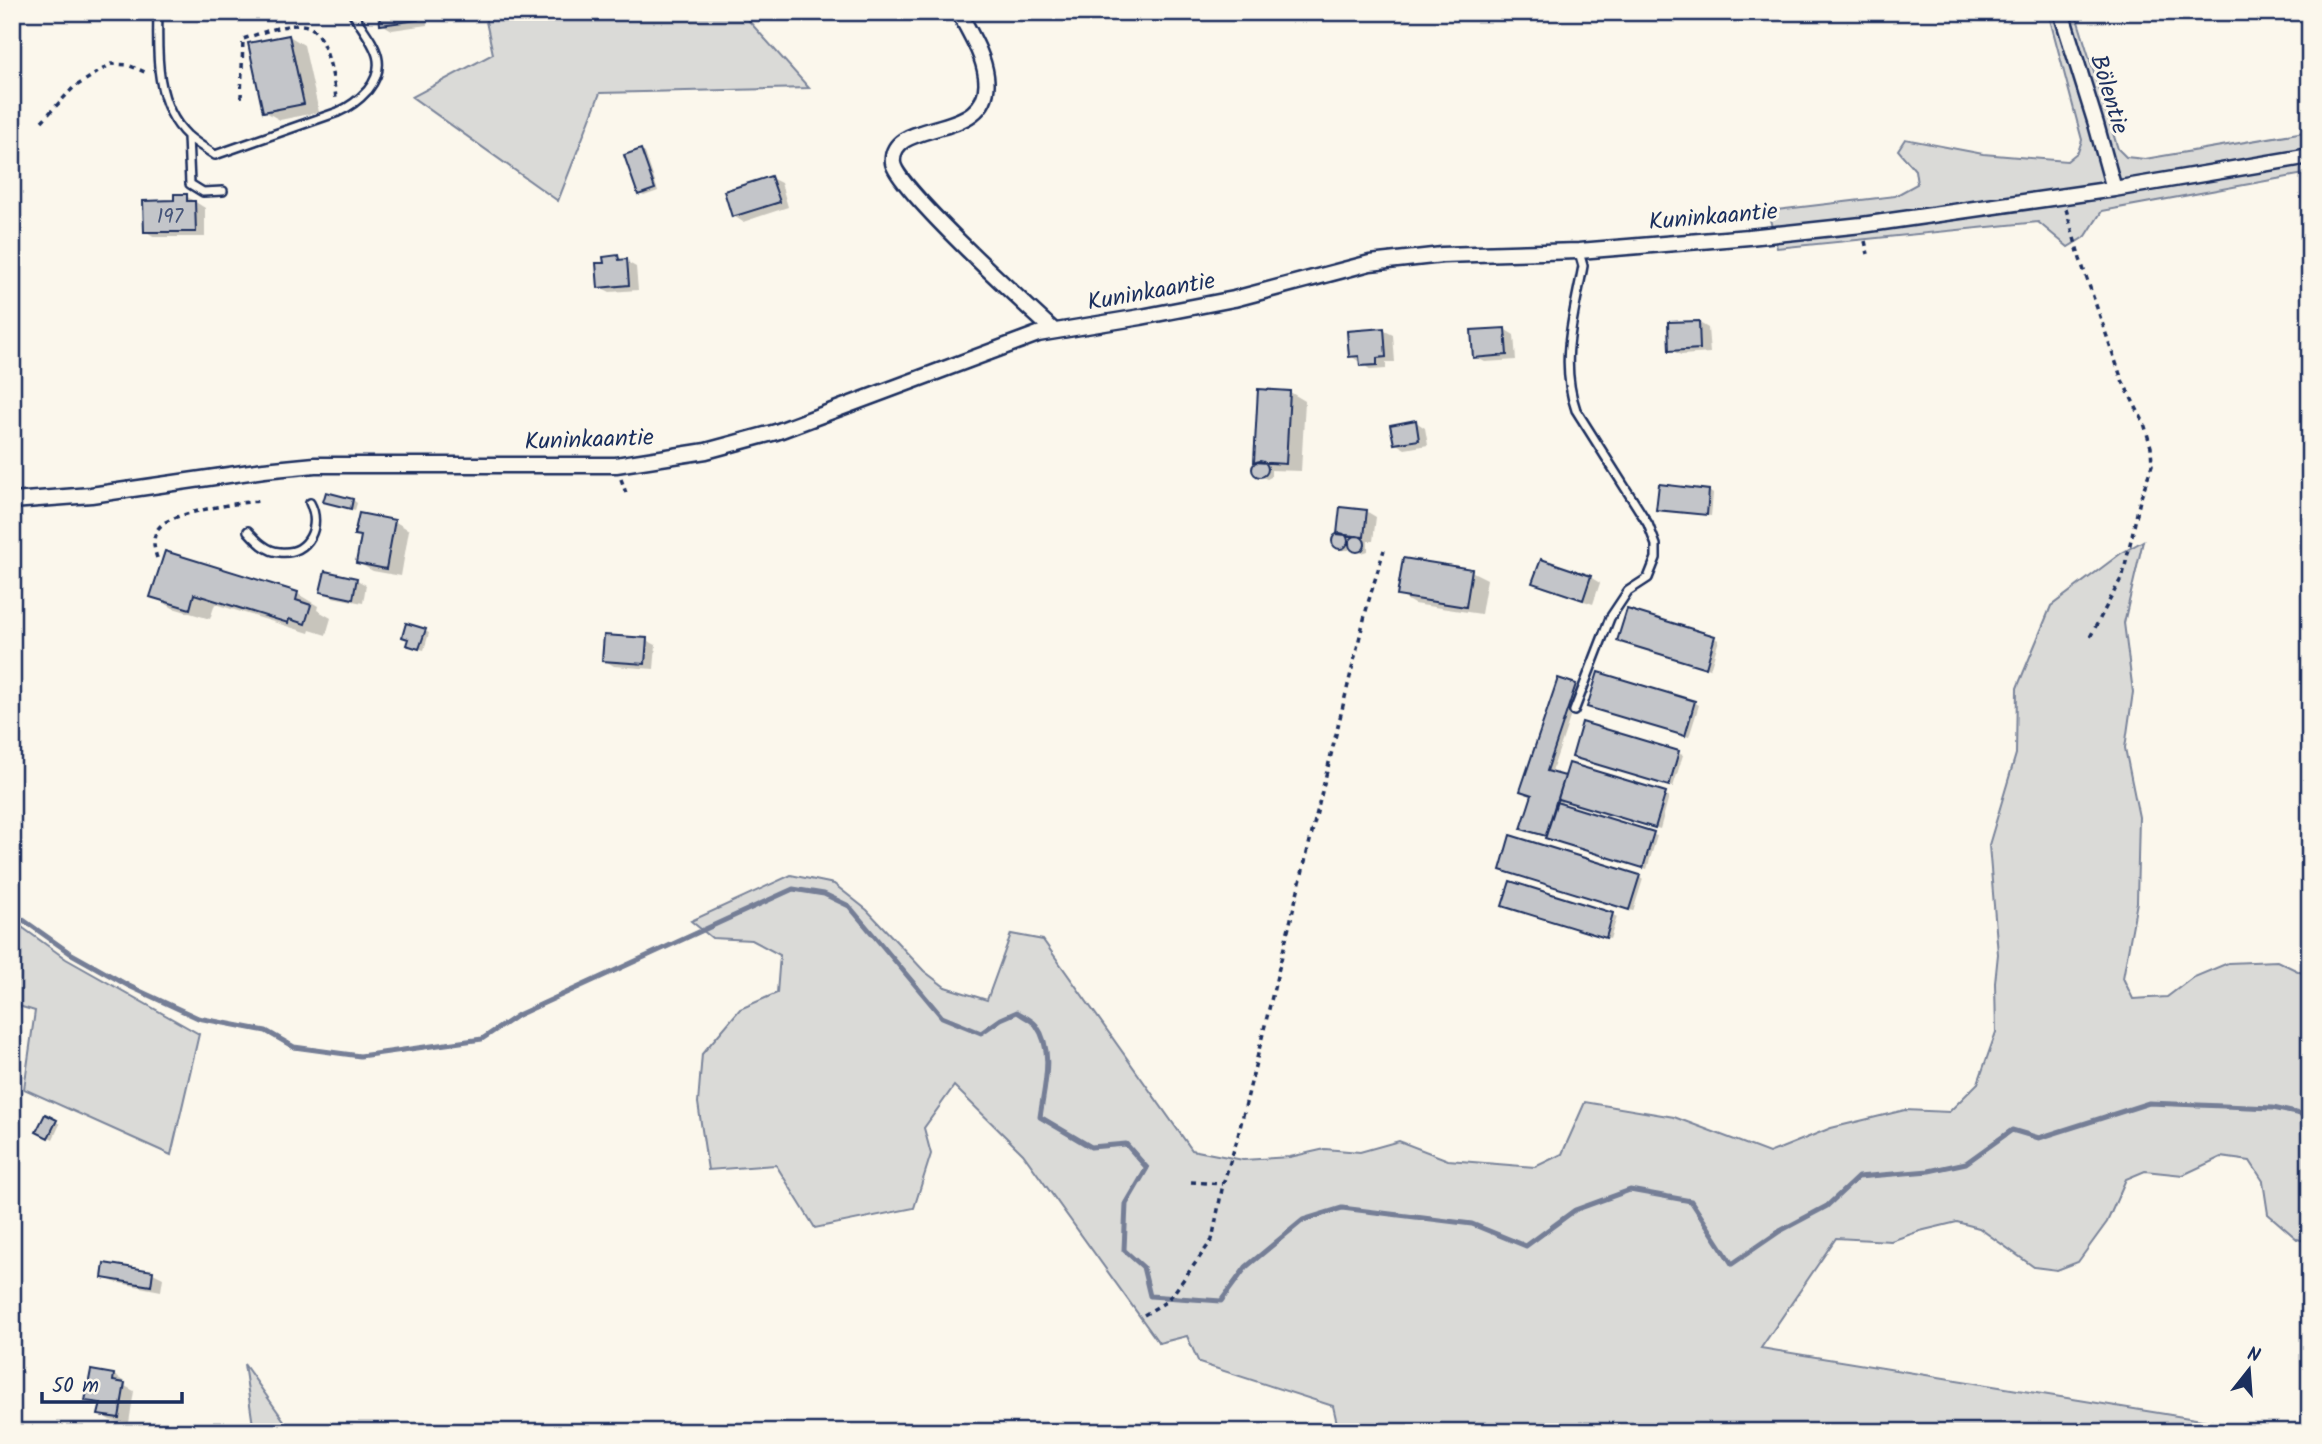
<svg xmlns="http://www.w3.org/2000/svg" width="2322" height="1444" font-family="Kalam,sans-serif">
  <rect width="100%" height="100%" fill="#fbf7ec"/>
  <filter id="ink" filterUnits="userSpaceOnUse"><feTurbulence type="fractalNoise" baseFrequency=".0143" numOctaves="2"/><feDisplacementMap in="SourceGraphic" scale="14" xChannelSelector="R" yChannelSelector="G"/><feConvolveMatrix kernelMatrix="1 2 1 2 8 2 1 2 1" color-interpolation-filters="sRGB"/></filter>
  <g filter="url(#ink)">
    <path fill="#dadad7" stroke="#7a849a" stroke-width="2" d="M484,12H741L809,88L600,93L558,201L412,97L493,54Z
      M2048,12H2075L2118,149L2126,157L2145,159L2310,131V173L2102,211L2086,236L2068,247L2038,222L1777,248L1768,211L1895,196L1917,184L1915,170L1898,150L1905,139L1983,154L2067,161L2078,152L2082,140Z
      M2143,541L2124,623L2133,692L2125,748L2139,817L2137,902L2123,978L2133,999L2167,997L2192,978L2228,963L2277,961L2310,977V1242L2297,1239L2268,1214L2263,1181L2250,1161L2221,1157L2183,1175L2145,1171L2126,1179L2107,1222L2078,1262L2057,1270L2034,1267L1979,1228L1957,1222L1920,1231L1891,1241L1836,1238L1761,1348L2275,1432H1339L1333,1406L1199,1363L1187,1336L1159,1343L1023,1154L954,1086L924,1128L931,1154L914,1208L815,1228L776,1165L708,1170L698,1103L702,1054L740,1009L777,993L780,955L752,940L712,938L691,921L791,875L834,884L867,910L924,971L945,987L987,1000L1011,934L1043,940L1192,1150L1243,1160L1290,1157L1325,1149L1360,1152L1399,1141L1448,1160L1535,1167L1562,1154L1585,1102L1674,1117L1769,1153L1831,1128L1905,1110L1949,1112L1978,1083L1996,1032L1995,983L1998,954L1989,845L2016,754L2017,688L2051,606L2120,554Z
      M12,920L66,959L199,1034L171,1155L24,1089L35,1011L12,1004Z
      M244,1364L292,1432H254Z"/>
    <path fill="#0003" d="M380,12H426L427,25L392,30L382,24Z
      M289,36L304,45L319,112L280,120L264,111Z
      M640,150L645,153L658,191L644,196L640,194Z
      M771,178L781,183L788,207L743,222L734,216Z
      M186,196L205,208V237H155L145,231L176,202Z
      M618,257L636,267L638,290L610,292L600,287L606,264Z
      M1698,322L1708,328L1710,353L1681,355L1671,350Z
      M1504,329L1514,335L1516,360L1485,362L1475,357Z
      M1383,330L1393,335L1395,362H1386V369L1371,370L1351,356Z
      M1290,392L1305,401L1301,471L1271,470V477L1267,479L1256,474L1255,465Z
      M1416,422L1425,428L1428,445L1405,449L1395,443Z
      M1709,491L1713,494L1711,516L1662,511L1658,509Z
      M353,500L357,503L355,510L325,501Z
      M1366,511L1376,517L1373,541H1368V551L1362,553L1351,547L1349,550H1342L1337,547L1333,542L1334,537L1345,536L1339,533Z
      M394,521L409,530L401,576L373,571L358,563L363,538L356,534Z
      M166,553L298,594L318,606L317,610L331,618L326,635L310,630L309,633L215,604L210,619L173,608L153,596Z
      M1471,571L1487,579L1481,614L1414,604L1399,595Z
      M1590,577L1600,583L1593,604L1544,588L1535,582Z
      M357,580L366,585L363,603L332,597L322,591Z
      M1628,611L1719,640L1710,669L1623,642Z
      M425,631L429,633L424,650L412,647Z
      M646,640L656,645L654,669L614,666L604,660Z
      M1576,685L1580,688L1551,774L1566,779L1669,796L1660,829L1563,800L1560,805L1657,836L1647,869L1523,828Z
      M1694,702L1699,705L1689,737L1594,709Z
      M1584,724L1683,755L1673,787L1578,759Z
      M1506,872L1639,876L1643,879L1633,911Z
      M1511,883L1613,915L1617,917L1610,939L1509,908Z
      M46,1116L60,1124L53,1139L38,1131Z
      M106,1265L153,1273L163,1278L161,1291L114,1282L104,1277Z
      M114,1375L123,1381V1385L134,1391L129,1423L110,1420L100,1414L102,1406L87,1400Z"/>
    <g fill="none" stroke-linecap="round" stroke-linejoin="round">
      <path stroke="#747e96" stroke-width="5" d="M12,912L70,953L129,986L198,1018L266,1031L294,1047L360,1056L482,1039L518,1015L793,889L824,894L849,906L942,1017L981,1033L1001,1019L1017,1012C1023,1016 1032,1020 1036,1025C1055,1051 1044,1088 1040,1117L1091,1147L1126,1144L1147,1168L1126,1204L1124,1250L1143,1267L1150,1296L1221,1301L1246,1267L1303,1220L1342,1208L1472,1224L1526,1246L1575,1210L1630,1190L1691,1201L1732,1264L1780,1231L1827,1206L1858,1177L1929,1171L1966,1163L2012,1130L2039,1138L2149,1103L2273,1108L2310,1116"/>
    </g>
    <path fill="#c3c5c9" stroke="#1b2f5e" stroke-width="2" d="M379,12H417L418,20L380,25Z
      M289,35L304,104L263,112L248,43Z
      M641,149L655,189L638,195L624,155Z
      M771,176L780,202L732,217L724,191Z
      M174,194H187V201H195L196,232H144L143,201L174,200Z
      M618,255L619,260L627,259L629,285L598,288L596,263H604L603,257Z
      M1699,321L1700,349L1669,351L1668,322Z
      M1384,328L1386,357L1377,358V365L1360,366L1359,356L1349,357L1347,331Z
      M1505,328L1507,355L1473,358L1471,330Z
      M1258,389L1290,391L1286,464L1254,462Z
      M1416,420L1419,440L1394,444L1390,425Z
      M1252 469a8 8 0 1 1 16 0a8 8 0 1 1-16 0Z
      M1659,484L1709,490L1707,515L1656,510Z
      M326,492L353,499L351,509L323,502Z
      M1340,507L1367,510L1364,537L1337,534Z
      M359,513L395,520L386,569L356,563L361,536L354,535Z
      M1332 541a8 8 0 1 1 16 0a8 8 0 1 1-16 0Z
      M1349 544a8 8 0 1 1 16 0a8 8 0 1 1-16 0Z
      M165,551L298,592L296,600L311,605L305,624L289,619L288,623L194,594L190,609L150,597Z
      M1403,558L1472,569L1466,607L1397,596Z
      M1541,559L1591,576L1583,600L1532,583Z
      M325,571L357,578L353,599L320,592Z
      M1627,609L1715,636L1706,668L1617,641Z
      M406,623L426,629L419,649L406,645L408,639L402,637Z
      M604,635L647,638L645,664L602,661Z
      M1598,672L1695,701L1685,736L1587,707Z
      M1558,678L1576,684L1547,771L1565,776L1546,836L1521,829L1532,795L1520,791Z
      M1582,722L1679,751L1669,786L1572,757Z
      M1569,763L1666,792L1655,828L1558,799Z
      M1556,802L1654,832L1643,868L1545,838Z
      M1510,835L1640,875L1629,910L1500,870Z
      M1510,881L1613,913L1606,938L1502,906Z
      M45,1114L57,1120L48,1138L36,1132Z
      M104,1263L153,1271L151,1286L102,1278Z
      M91,1370L114,1374L113,1381L125,1383L119,1418L98,1415L101,1403L85,1401Z"/>
    <g fill="none" stroke-linecap="round" stroke-linejoin="round">
      <defs>
        <path id="service" d="M158,12C157,54 155,105 188,136C196,143 206,149 215,155L338,112C350,107 359,100 368,90C392,60 369,40 352,12
          M188,136L190,184L203,192L223,191
          M248,531C256,540 267,552 280,552C309,555 322,525 310,503
          M1574,711L1610,618L1628,591L1648,578L1656,558V545L1648,524L1576,410C1559,361 1574,316 1583,266L1579,252"/>
        <path id="minor" d="M959,12C969,32 983,53 986,76C995,144 888,115 893,163C896,187 1029,308 1054,331
          M2061,12L2096,124L2114,189
          M12,501L91,495L264,470L315,465H616L706,451L776,432L1038,334L1141,317L1234,299L1370,263L1442,255L1579,251L1749,237L1862,225L2114,189L2310,156"/>
      </defs>
      <use href="#service" stroke="#1b2f5e" stroke-width="12"/>
      <use href="#minor" stroke="#1b2f5e" stroke-width="19"/>
      <path stroke="#1b2f5e" stroke-width="3.5" stroke-dasharray="5 5" stroke-linecap="butt" d="M241,98L243,39C259,34 290,21 307,26C326,31 335,83 336,100
        M42,121L73,88L111,64L128,65L147,73
        M2066,209L2080,259L2122,380L2144,423L2151,447L2152,465L2140,500L2123,575L2088,641
        M1865,241L1868,254
        M621,479L626,493
        M157,558C153,546 151,532 164,523C180,512 240,502 260,501
        M1191,1182L1223,1184
        M1144,1315L1164,1303L1173,1294L1212,1240L1223,1184L1237,1140L1368,603L1384,550"/>
      <use href="#service" stroke="#fbf7ec" stroke-width="7"/>
      <use href="#minor" stroke="#fbf7ec" stroke-width="14"/>
    </g>
  </g>
  <g text-anchor="middle" stroke-width="6" stroke-linejoin="round" paint-order="stroke">
    <g font-size="21" fill="#455479">
      <text x="170" y="223">197</text>
    </g>
    <g font-size="24" fill="#1b2f5e" stroke="#fbf7ec">
      <text transform="translate(2110 94) rotate(73)" y="8">Bölentie</text>
      <text transform="translate(1713 216) rotate(-5)" y="8">Kuninkaantie</text>
      <text transform="translate(1151 291) rotate(-10)" y="8">Kuninkaantie</text>
      <text transform="translate(589 439) rotate(-2)" y="8">Kuninkaantie</text>
    </g>
  </g>
  <rect width="2322" height="1444" fill="none" stroke="#fbf7ec" stroke-width="42"/>
  <rect x="21" y="21" width="2280" height="1402" fill="none" stroke="#1b2f5e" stroke-width="2.5" filter="url(#ink)"/>
  <g transform="translate(2249 1370) rotate(17)" stroke="#fbf7ec" stroke-width="5" paint-order="stroke">
  <path d="M0-5L12 26L0 18L-12 26Z" fill="#1b2f5e"/>
  <text y="-10" font-size="19" font-weight="bold" text-anchor="middle" fill="#1b2f5e">N</text>
  </g>
  <path d="M42 1392v10h140v-10" fill="none" stroke="#1b2f5e" stroke-width="3.5"/>
  <text x="52" y="1392" font-size="21" fill="#1b2f5e" stroke="#fbf7ec" stroke-width="5" paint-order="stroke">50 m</text>
</svg>
